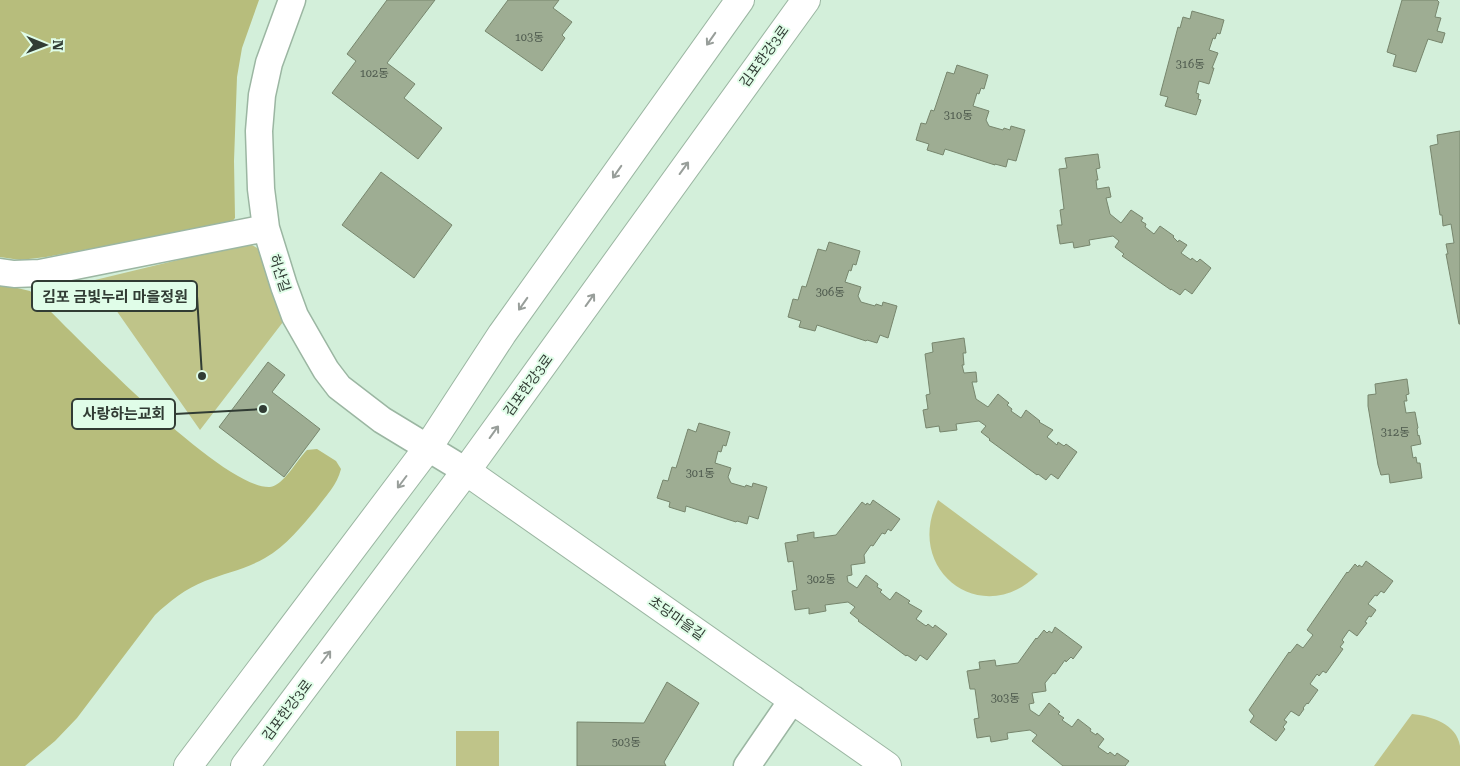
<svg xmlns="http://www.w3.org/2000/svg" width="1460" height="766" font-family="'Roboto Serif','Noto Sans KR',serif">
  <rect width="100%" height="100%" fill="#d3efda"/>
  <path fill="#bfc489" d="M248,243L259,249L283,322L200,430L95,280Z
    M938,500L1038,574C983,630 903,571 938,500Z
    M1412,714C1431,716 1457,724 1460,746C1460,753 1460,760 1460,766H1374Z
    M456,731H499V766H456Z"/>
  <path fill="#b7bd7c" d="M0,0H259L242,48L237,77L234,161L235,218L231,223L46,257L20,260L0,257Z
    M0,284L30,291C69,329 222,490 270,487C283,486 297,460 307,450L317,449L336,461L341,469C337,485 326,496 317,508C302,526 286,546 265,558C246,569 225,573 205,581C185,589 170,601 155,615L77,718L55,741L25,766H0Z"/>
  <path fill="#9ead93" stroke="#77866d" d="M387,0H435L387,63L415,84L404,98L442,128L418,159L332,93L356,61L347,54Z
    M508,0H559L553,8L572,22L562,35L565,38L542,71L485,31Z
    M1402,0H1437L1439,2L1435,17L1441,18L1437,31L1445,33L1442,43L1428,39L1416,72L1393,66L1396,55L1387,52Z
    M1192,11L1224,20L1220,34L1217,33L1215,39L1213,38L1209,50L1218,53L1212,68H1214L1209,84L1199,81L1196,93L1199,94L1198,99L1201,100L1196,115L1165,106L1168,97L1160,95L1178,27L1180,28L1183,17L1190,19Z
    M957,65L988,75L984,89L981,88L979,94L977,93L973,106L989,111L986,120L989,126L1003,130L1004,128L1010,130L1011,126L1025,130L1016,161L1008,159L1006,167L995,164V165L945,149L943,155L927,150L929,144L916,140L921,123L926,124L931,110L934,111L947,72L954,74Z
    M1460,131V324H1459L1446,254H1448L1446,244L1454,243L1451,224L1443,226L1442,215H1440L1430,146L1438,144L1437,135Z
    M1098,154L1100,168L1096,169L1098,180H1096L1097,189L1109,187L1111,197L1106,198L1110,214L1121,223L1131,210L1143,218L1141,221L1146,224L1145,227L1154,234L1160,226L1174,236L1173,237L1178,242L1179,240L1187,245L1181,253L1191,260L1192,258L1197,262L1200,259L1211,268L1192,294L1185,289L1180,295L1171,289V290L1122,256L1124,254L1115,247L1119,241L1113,236L1089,240L1090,245L1074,248L1073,242L1060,244L1057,225H1062L1060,210L1064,209L1059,169L1067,168L1065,158Z
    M381,172L452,225L414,278L342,225Z
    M829,242L860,251L856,265L853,264L851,271L849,270L845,282L861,287L858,296L861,302L875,306L876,304L882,306L883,302L897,306L888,338L880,335L877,343L867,340L866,341L817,325L815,331L799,327L801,321L788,317L793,299L798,300L802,286L806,287L818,249L826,251Z
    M964,338L966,353H963L964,365H962L964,373L976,372L977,382H972L976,399L988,407L998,394L1009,403L1007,405L1012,409L1011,411L1021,418L1026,410L1040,421L1039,422L1053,430L1047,437L1057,445L1058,442L1064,446L1066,444L1077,452L1058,479L1051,474L1046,480L1038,474L1037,475L989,440L990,439L981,432L986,426L979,421L956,424L957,430L940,432L939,426L926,428L923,410L928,409L926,395L930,394L925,354L933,352L932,343Z
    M268,362L285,375L272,392L320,429L284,477L219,427Z
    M1407,379L1409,394L1406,395L1407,401H1404L1406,413L1415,412L1418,428L1417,429L1418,436L1419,435L1421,444L1411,446L1413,458L1416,457L1417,463H1420L1422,478L1390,483L1389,474L1381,475L1378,465L1368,406V395L1376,394L1375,384Z
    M699,423L730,432L726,446L723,445L721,452L718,451L715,463L731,468L728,477L731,483L745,487L746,485L752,487L753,483L767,487L758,519L749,516L747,524L737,521L736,522L686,506L685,512L669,507L670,502L657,498L663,480L668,481L672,467L676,468L688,429L696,432Z
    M873,500L900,519L891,531L888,529L885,534L882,533L873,546L871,545L864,555L865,563L851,565L852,575L847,576L848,582L857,588L866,575L878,584L877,587L882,590L880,592L890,600L896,592L910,601L908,603L922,611L916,619L926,626L928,624L933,628L935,625L947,634L927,660L920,655L916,661L907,655L906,656L858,621L859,620L850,613L855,607L848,602L825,605L826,611L809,614V608L795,610L792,591L797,590L793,561L788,562L785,543L798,541L797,535L814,532V538L836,535L862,502L866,505L867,503L870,505Z
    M1366,561L1393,581L1384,593L1381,591L1377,596L1375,595L1368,604L1376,610L1371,617L1369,616L1365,622L1367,623L1357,636L1349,630L1342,640L1344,642L1340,647L1343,649L1326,673L1323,671L1319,676L1317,674L1310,684L1318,690L1308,704L1307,703L1303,708L1304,709L1299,716L1291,711L1284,720L1287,722L1283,727L1285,729L1276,741L1250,722L1254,716L1249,710L1289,652L1290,653L1297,644L1303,648L1313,635L1307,630L1347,572L1348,573L1355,564L1358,567L1359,565L1362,567Z
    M1055,627L1082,647L1073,659L1071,657L1066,662L1065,660L1055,674L1053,673L1045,683L1046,691L1032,693L1034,703L1029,704L1030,710L1039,716L1049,703L1060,712L1058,714L1064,718L1062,720L1072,727L1078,719L1091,729L1090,731L1096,735L1097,733L1104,739L1098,747L1108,754L1110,752L1115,756L1117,753L1129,761L1125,766H1063L1032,741L1037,735L1030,730L1007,733L1008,739L991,742L990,736L977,738L974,719L979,718L975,689H970L967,671L980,669L979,662L995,660L996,666L1018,663L1036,638L1037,639L1044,630L1047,633L1049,631L1052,633Z
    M667,682L699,703L664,762L666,766H577V722L644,723Z"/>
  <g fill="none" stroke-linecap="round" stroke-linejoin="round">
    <defs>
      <path id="minor" d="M292,0L269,63L262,95L259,131L261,189L266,228L284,286L295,316L311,344L326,370L339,387L382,420L466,471
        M0,272L14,274L40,273L266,228
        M747,766L793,699"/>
      <path id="tertiary" d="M466,471L887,766
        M188,766L427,449L502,334L740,0
        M245,766L466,471L806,0"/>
    </defs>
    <use href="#minor" stroke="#9bb6a2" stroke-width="29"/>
    <use href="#tertiary" stroke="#9bb6a2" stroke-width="30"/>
    <use href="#minor" stroke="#fff" stroke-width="26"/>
    <use href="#tertiary" stroke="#fff" stroke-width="28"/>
  </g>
  <defs><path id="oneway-shaft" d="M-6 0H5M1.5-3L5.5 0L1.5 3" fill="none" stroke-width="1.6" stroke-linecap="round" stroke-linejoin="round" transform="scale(1.25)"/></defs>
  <g stroke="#989e9a">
    <use href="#oneway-shaft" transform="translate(711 39) rotate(125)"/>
    <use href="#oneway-shaft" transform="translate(684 168) rotate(-54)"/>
    <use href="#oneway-shaft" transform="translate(617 172) rotate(125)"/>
    <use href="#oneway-shaft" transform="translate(590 300) rotate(-54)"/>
    <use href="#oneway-shaft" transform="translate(523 304) rotate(125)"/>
    <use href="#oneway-shaft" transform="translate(494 432) rotate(-54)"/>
    <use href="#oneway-shaft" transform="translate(402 482) rotate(127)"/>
    <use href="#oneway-shaft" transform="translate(326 657) rotate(-53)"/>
  </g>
  <g text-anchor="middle" stroke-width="4" stroke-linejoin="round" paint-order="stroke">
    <g font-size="11" fill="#4c584c">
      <text x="529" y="41">103동</text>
      <text x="1190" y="68">316동</text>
      <text x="374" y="77">102동</text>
      <text x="958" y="119">310동</text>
      <text x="830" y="296">306동</text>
      <text x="1395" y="436">312동</text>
      <text x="700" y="477">301동</text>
      <text x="821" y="583">302동</text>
      <text x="1005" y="702">303동</text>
      <text x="626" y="746">503동</text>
    </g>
    <g font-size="14" fill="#313c34" stroke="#e0fde8">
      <text transform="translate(764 56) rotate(-54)" y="5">김포한강3로</text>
      <text transform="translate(280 273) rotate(72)" y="5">허산길</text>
      <text transform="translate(528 385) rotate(-54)" y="5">김포한강3로</text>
      <text transform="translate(677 618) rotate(35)" y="5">초당마을길</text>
      <text transform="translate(287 710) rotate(-53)" y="5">김포한강3로</text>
    </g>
  </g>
  <path fill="none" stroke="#313c34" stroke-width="2" d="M202 376L197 296M263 409L175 414"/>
  <g fill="#313c34" stroke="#e0fde8" stroke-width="2">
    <circle cx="202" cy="376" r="5"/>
    <circle cx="263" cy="409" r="5"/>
  </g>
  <g fill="#e0fde8" stroke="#313c34" stroke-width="2">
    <rect x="32" y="281" width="165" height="30" rx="5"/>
    <rect x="72" y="399" width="103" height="30" rx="5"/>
  </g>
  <g font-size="15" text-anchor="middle" font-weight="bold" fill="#313c34">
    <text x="115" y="302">김포 금빛누리 마을정원</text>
    <text x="124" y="419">사랑하는교회</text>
  </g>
  <g transform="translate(45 45) rotate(91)" stroke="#e0fde8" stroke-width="4" paint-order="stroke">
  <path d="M0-4L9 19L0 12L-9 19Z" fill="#313c34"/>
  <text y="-8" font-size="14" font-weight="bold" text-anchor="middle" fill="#313c34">N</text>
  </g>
</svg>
